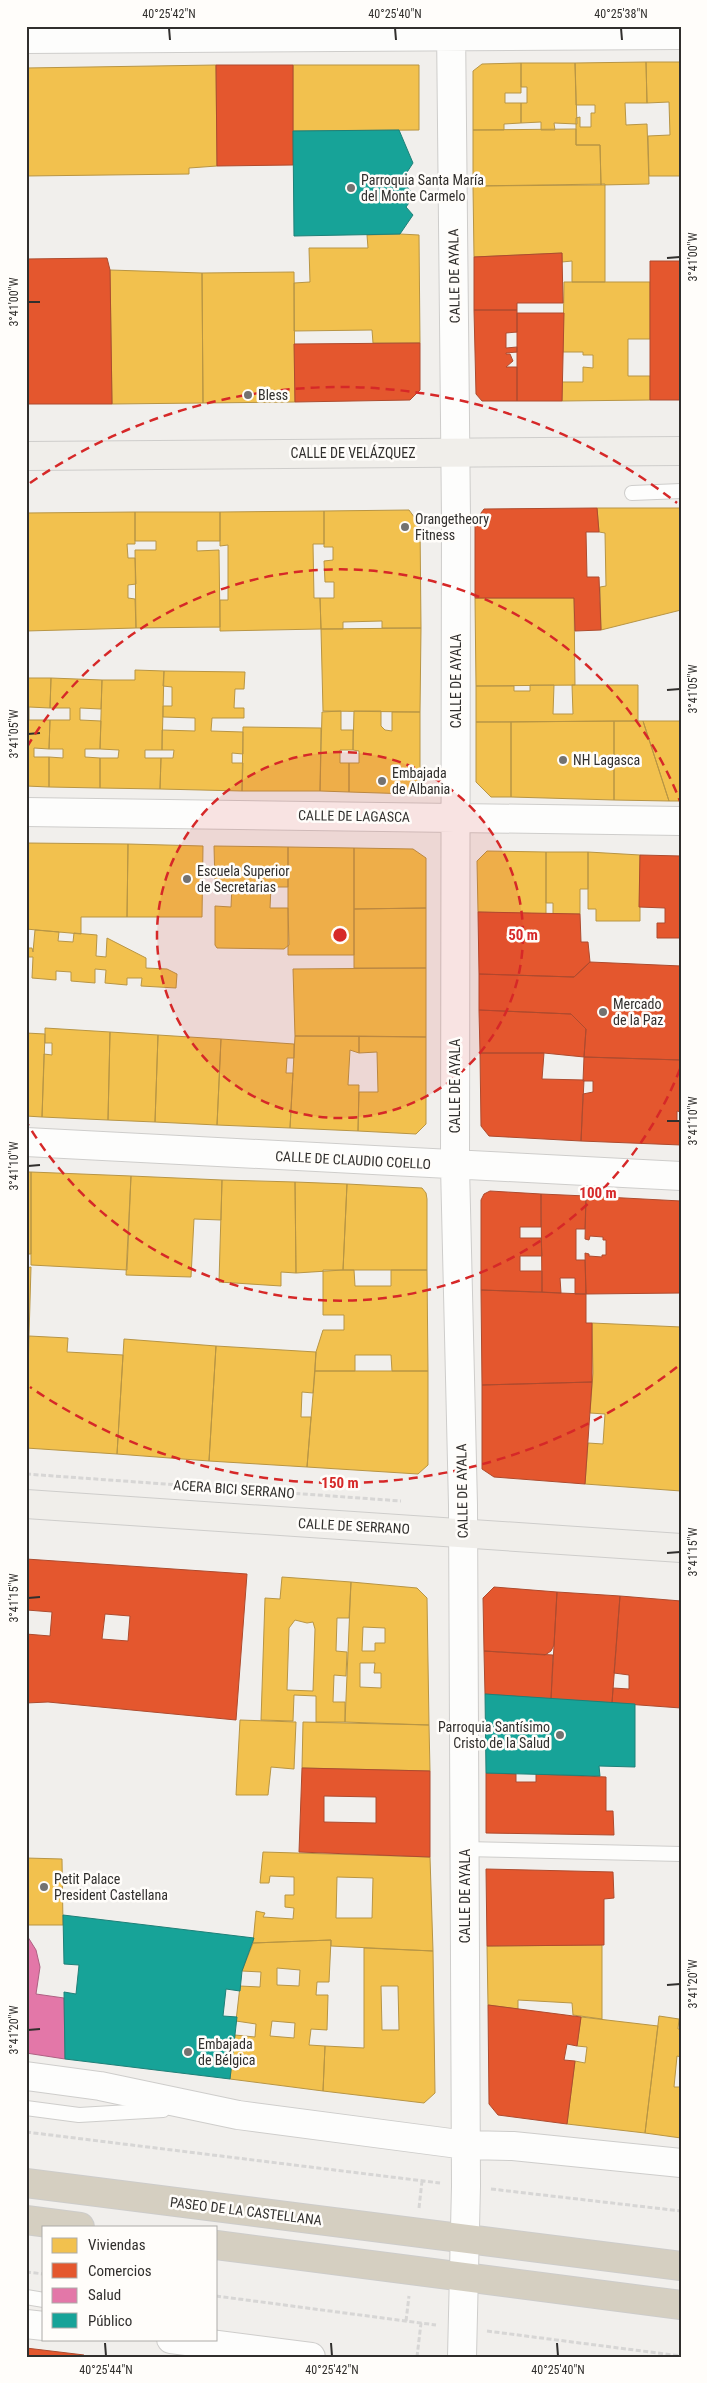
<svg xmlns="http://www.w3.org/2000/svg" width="707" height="2383" font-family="'Roboto Condensed',sans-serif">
  <rect width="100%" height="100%" fill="#f1efec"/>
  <path fill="#f2c14e" stroke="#b89544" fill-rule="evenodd" d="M646,62H681V176H649L648,136L670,135L669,102L647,103Z
    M646,62L647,103H625L626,125L647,124L649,184L601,185L600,145H576V118L580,117V127H591V113H595V105H576L575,63Z
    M521,63V93H505V103H521V123L504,124V130H473V71L482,64Z
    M521,63H575L577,124L554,123L555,130H541V122L521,123V103H527V87H521Z
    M216,65L217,166L189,168V174L26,176V68Z
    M293,65H419V130L293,131Z
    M576,129V145H600L601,185L473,186V130Z
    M605,184V282H572V261L562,262V253L474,257L473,186Z
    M400,234L419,235L420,343H373L372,330L294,331V283L310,282L309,248H368L367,235Z
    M110,270L202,273L203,403L112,404Z
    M294,272L295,402L203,403L202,273Z
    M564,282H650V339H628V376H650V400L562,401V382H583V367L593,368V355H583V352H563Z
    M597,508H681V610L601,630L600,587L606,586L605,533L599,532Z
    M409,510L420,525L421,628H382V621L343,622V629H321L320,598H334V582H325L324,561L333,560V547H324V511Z
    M324,511V544H313L314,598H320L321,629L220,631V600H228V545L220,546V512Z
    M135,512H220V541H197V551L219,550L220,627L136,628L135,550H156V541H135Z
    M135,512V544H127L128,558H135L136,584L128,585V598L135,599L136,628L26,631V513Z
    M475,598H574L575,685L476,686Z
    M421,628L420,712L323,711L321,629Z
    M135,670L164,671L162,750H145V758H161L160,789L100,788V758H118L119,750L100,749L102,680H135Z
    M164,671L245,672L244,689H235L234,708H244V718H212L211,731L243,732V754L232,753V763H243L242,791L160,789L161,758H173L174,750H162V730L195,731V718L163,717V706H172V687L163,686Z
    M26,678H51L50,708L29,707V720H50L49,749L34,748V757H49V787L26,786Z
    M51,678L102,680L101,709L80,708V720L101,721L100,749H85V757L100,758V788L49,787V757L63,758V749H49L50,720H70V708H50Z
    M530,685H554L553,714H573L572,685H638V721L476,722V686H514V691H530Z
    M341,711V730H353V750H340V763H349V792L320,791L322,712Z
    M354,711H381V726L385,730L392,731V712H420V786L417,790L411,794L349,792V763H359V751L353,750Z
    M614,721V800L511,797V722Z
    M614,721H643L669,801L614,800Z
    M643,721H681V801H669Z
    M476,722H511V797H491L476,782Z
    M243,727L321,728L320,791H242Z
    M26,843L128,844L127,917H81V934L26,929Z
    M128,844L203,846L202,917H127Z
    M214,846L288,847V887H271L270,908H288L289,945L284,949L217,948L215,945V906L231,907L232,885H215Z
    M288,847L354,848V955H288Z
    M354,848L413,849L426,858V908L354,909Z
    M487,851L546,852V914L478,912L477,861Z
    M546,852H588V889H580V914H553V903H546Z
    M588,852L640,855V921H596V909H588Z
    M426,908V968H354V909Z
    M35,930L59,932L58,941L73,942L74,933L97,935L96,956L106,957L107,938L146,958V968L167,969L177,974L176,988L141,986L142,978H127V985L105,983L106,970L95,969V983L71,981V972L56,971V980L32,978L33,957H26V951L27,948H32L33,952Z
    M426,968V1037L295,1036L293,969Z
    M45,1028L110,1032L108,1120L42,1117L44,1054L52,1055V1043H45Z
    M110,1032L158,1035L155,1122L108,1120Z
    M26,1033L45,1034L42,1117L26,1116Z
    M158,1035L221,1039L217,1125L155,1122Z
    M295,1036H359V1053L350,1050L348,1085H359L358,1131L290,1128Z
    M359,1036L426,1037V1124L416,1134L358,1131L359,1092H378L377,1052L359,1053Z
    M221,1039L294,1044V1058H287L286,1073H293L290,1128L217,1125Z
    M26,1172H31V1254H26Z
    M31,1172L131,1176L127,1270L31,1265Z
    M131,1176L222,1180L221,1220L194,1219L191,1277L126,1275Z
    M222,1180L295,1182L296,1273L281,1272V1286L219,1282Z
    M295,1182L347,1184L343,1270L296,1273Z
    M347,1184L422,1188L426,1193L427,1199V1270H343Z
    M31,1267L29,1336L26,1356V1268Z
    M323,1270H354L355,1286H391V1270H427L428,1371H392L391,1355H355V1371H315L316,1352L323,1330H344V1315H323Z
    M592,1323L681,1327V1491L585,1484L588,1443L603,1444L605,1414L590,1413L593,1373Z
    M29,1336L68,1338L67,1352L123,1355L117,1454L26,1448Z
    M124,1339L216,1346L209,1461L117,1454Z
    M216,1346L316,1352L313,1393L302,1392L301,1417H311L307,1467L209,1461Z
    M315,1371H428V1465L418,1474L307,1467Z
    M282,1577L351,1582L349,1618H337L336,1651L347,1652L346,1676L334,1675L333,1702H345V1722H316V1696L294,1695L293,1721L261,1720L265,1598L280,1599ZM295,1620L307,1623L313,1622L315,1629L313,1691L287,1690L289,1628Z
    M351,1582L417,1588L427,1598L429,1725L345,1722ZM363,1627L385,1628V1643H375V1651H362ZM360,1663H375L374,1673H381V1688L360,1687Z
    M240,1720L296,1722L294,1769L271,1767L268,1795H236Z
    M303,1722L429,1725L430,1771L302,1768Z
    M263,1852L430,1857L433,1951L331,1946V1940L253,1943L256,1911L265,1913L263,1917L293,1919L294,1908L285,1907V1895H294V1877L270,1876L269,1883H260ZM337,1877L373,1878L372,1918H336Z
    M26,1858L62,1859L63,1925H26Z
    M331,1940L329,1982H317L316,1995H328L327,2030L311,2029L309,2045L325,2046L323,2091L230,2079L235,2035L255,2037L256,2024L236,2021L240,1986L260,1987L261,1972L242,1971L253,1943ZM277,1968L300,1970L299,1986L277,1985ZM272,2021L295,2023L294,2038L270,2036Z
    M602,1945V2019L573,2015L572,2003L518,2000V2009L488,2005L487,1946Z
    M364,1948L433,1951L435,2093L424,2103L323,2091L325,2046L364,2048ZM381,1986H398L399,2030H382Z
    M659,2016L679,2019L678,2029H681V2057L677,2056L674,2087H681V2138L645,2133Z
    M581,2017L658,2026L645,2133L567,2124L575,2061L585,2063L587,2047L577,2046Z"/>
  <path fill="#e4572e" stroke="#ae4b2e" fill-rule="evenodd" d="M216,65H293V165L217,166Z
    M562,253L563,303H517V310H474V257Z
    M107,258L110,270L112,404H26V259Z
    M650,261H681V400H650Z
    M474,310H517V332L506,333V348L517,347V352L506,353V354H510L513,361L506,367H517V401H482L476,394Z
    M517,313H564L562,401H517Z
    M420,343V390L410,400L295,402L294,344Z
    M597,508L599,532H586L587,577H599L601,630L575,631L574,598H475V521L484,509Z
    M640,855L681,856V938H657V923H665V908L639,907Z
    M478,912L580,914L581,942H588L590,962L574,977L479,974Z
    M590,962L681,966V1060L584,1057L586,1029L571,1014L479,1010V974L574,977Z
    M479,1010L571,1014L586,1029L584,1057L544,1053H480Z
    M480,1053H544L542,1079L584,1080L581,1141L489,1136L481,1126Z
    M584,1057L681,1060V1112L677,1111V1121H681V1145L581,1141L583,1094L593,1092V1081H583Z
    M490,1191L541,1194V1227H520V1238H541L542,1256H520V1271H542V1292L481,1290V1200L484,1194Z
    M541,1194L586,1196L585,1229H576V1260H585L586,1294H575V1278H560L561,1293L542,1292Z
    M586,1196L681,1201V1293L586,1294L585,1253L589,1254V1256L602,1257V1255H606V1240H603V1237L590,1236L589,1240L585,1239Z
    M481,1290L586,1294V1323H592V1382L482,1385Z
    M592,1382L585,1484L494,1477L482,1469V1385Z
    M26,1559L247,1574L236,1720L48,1702L26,1703V1634L50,1636L52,1612L27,1610L26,1619ZM105,1614L130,1616L128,1641L102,1639Z
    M494,1587L557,1592L554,1645L551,1651L545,1655L484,1651L483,1598Z
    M557,1592L620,1596L612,1703L551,1699Z
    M620,1596L681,1601V1708L612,1703L613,1688L629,1689V1675L614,1673Z
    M484,1651L553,1655L551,1699L485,1694Z
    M302,1768L430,1771V1857L299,1852ZM324,1796L376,1797V1823L324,1822Z
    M486,1773L516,1774V1782H536V1774L606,1777V1811H613L614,1835L486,1833Z
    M486,1869L613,1872L614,1898L604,1899V1945L487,1946Z
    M488,2005L581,2017L577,2046L567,2044L564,2060L575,2061L567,2124L498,2115L489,2104Z
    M26,2348L84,2355L83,2357H26Z"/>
  <path fill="#e377a8" stroke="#ae6183" d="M26,1934L36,1950L40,1967L36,1994L64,1998L65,2059L26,2053Z"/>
  <path fill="#17a398" stroke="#1f8078" d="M399,130L413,163L402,180L414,196L406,207L413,215L400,234L294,236L293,131Z
    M485,1694L635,1704V1767L599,1766L600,1776L486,1773Z
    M63,1915L254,1938L242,1971L240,1991L226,1989L223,2016L237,2017L230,2079L65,2059L64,1992L76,1994L79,1965L64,1964Z"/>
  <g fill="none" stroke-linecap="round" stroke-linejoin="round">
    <defs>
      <path id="lane" d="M632,493L681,491
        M464,1849L681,1854
        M26,2108L79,2115L163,2110
        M26,2297L44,2300"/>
      <path id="street" d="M451,26L456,518L455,1166L463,1505L466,2186L462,2357
        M26,39L681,35
        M26,812L681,821
        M26,1142L681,1176
        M26,2076L100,2086L238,2115L466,2145L513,2146L681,2163
        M26,2324L44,2326
        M171,2339L311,2357"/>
      <path id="secondary" d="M26,456L681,451
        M26,1504L681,1548"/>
      <path id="highway" d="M26,2183L681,2266
        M26,2220L80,2227
        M216,2245L681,2305"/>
    </defs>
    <use href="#lane" stroke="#cecdcb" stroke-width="16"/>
    <use href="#street" stroke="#cecdcb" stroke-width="30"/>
    <use href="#secondary" stroke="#cecdcb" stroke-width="30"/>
    <use href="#highway" stroke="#cdccca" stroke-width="30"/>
    <path stroke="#d7d6d5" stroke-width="3" stroke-dasharray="5 2.5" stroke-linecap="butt" d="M26,1474L401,1501
      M26,2132L440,2183
      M491,2189L681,2211
      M419,2208L422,2181
      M26,2272L44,2274
      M216,2296L436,2325
      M406,2321L409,2296
      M487,2331L681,2356
      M417,2357L421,2323"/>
    <use href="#lane" stroke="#fdfdfc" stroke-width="14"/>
    <use href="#street" stroke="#fdfdfc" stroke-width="28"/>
    <use href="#secondary" stroke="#f0eeea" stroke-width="28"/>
    <use href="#highway" stroke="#d5cfc1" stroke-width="28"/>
  </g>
  <path fill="none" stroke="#312f2d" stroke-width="2" d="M169,28L170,40M395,28L396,40M621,28L622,40M667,258L680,257M28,302H40M667,690L680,689M28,734L40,733M667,1121H680M28,1166L40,1165M667,1553L680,1552M28,1598L40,1597M667,1985L680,1984M28,2030L40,2029M105,2343L106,2356M331,2343L332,2356M557,2343L558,2356"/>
  <circle cx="340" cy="935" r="183" fill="#d62828" fill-opacity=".12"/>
  <g fill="none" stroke="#d62828" stroke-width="2.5" stroke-dasharray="9 6">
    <circle cx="340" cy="935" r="183"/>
    <path d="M680 1069A365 365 0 0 1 27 1123M27 747A365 365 0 0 1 680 801"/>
    <path d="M677 1367A548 548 0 0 1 30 1387M30 483A548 548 0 0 1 677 503"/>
  </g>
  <g fill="#747270" stroke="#fffdfa" stroke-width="2">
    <circle cx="351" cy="188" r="5"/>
    <circle cx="248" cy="395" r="5"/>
    <circle cx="405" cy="527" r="5"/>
    <circle cx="563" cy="760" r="5"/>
    <circle cx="382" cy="781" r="5"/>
    <circle cx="187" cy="879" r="5"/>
    <circle cx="603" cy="1012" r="5"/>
    <circle cx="560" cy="1735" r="5"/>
    <circle cx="44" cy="1887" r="5"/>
    <circle cx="188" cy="2052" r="5"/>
  </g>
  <g text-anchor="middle" stroke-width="5" stroke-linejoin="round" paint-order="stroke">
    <g font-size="14" fill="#312f2d" stroke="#fffdfa" text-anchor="start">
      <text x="361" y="185">Parroquia Santa María<tspan x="361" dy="16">del Monte Carmelo</tspan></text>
      <text x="258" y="400">Bless</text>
      <text x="415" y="524">Orangetheory<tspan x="415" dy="16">Fitness</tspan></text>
      <text x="573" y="765">NH Lagasca</text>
      <text x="392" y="778">Embajada<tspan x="392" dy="16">de Albania</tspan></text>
      <text x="197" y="876">Escuela Superior<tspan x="197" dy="16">de Secretarias</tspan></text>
      <text x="613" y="1009">Mercado<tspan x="613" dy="16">de la Paz</tspan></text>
      <text x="550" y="1732" text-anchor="end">Parroquia Santísimo<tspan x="550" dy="16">Cristo de la Salud</tspan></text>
      <text x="54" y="1884">Petit Palace<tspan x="54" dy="16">President Castellana</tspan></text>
      <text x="198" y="2049">Embajada<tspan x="198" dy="16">de Bélgica</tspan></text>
    </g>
    <g font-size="14" fill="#312f2d" stroke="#fffdfa">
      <text transform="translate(454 276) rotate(-91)" y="5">CALLE DE AYALA</text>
      <text x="353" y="458">CALLE DE VELÁZQUEZ</text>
      <text transform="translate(456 681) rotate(-90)" y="5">CALLE DE AYALA</text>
      <text transform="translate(354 816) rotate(1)" y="5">CALLE DE LAGASCA</text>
      <text transform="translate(455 1086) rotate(-90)" y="5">CALLE DE AYALA</text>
      <text transform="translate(353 1160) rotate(3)" y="5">CALLE DE CLAUDIO COELLO</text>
      <text transform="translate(234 1489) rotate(4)" y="5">ACERA BICI SERRANO</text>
      <text transform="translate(462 1491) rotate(-91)" y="5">CALLE DE AYALA</text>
      <text transform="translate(354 1526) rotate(3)" y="5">CALLE DE SERRANO</text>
      <text transform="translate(465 1896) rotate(-90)" y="5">CALLE DE AYALA</text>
      <text transform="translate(246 2211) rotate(7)" y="5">PASEO DE LA CASTELLANA</text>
    </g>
  </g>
  <circle cx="340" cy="935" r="8" fill="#d62828" stroke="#fffdfa" stroke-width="2.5"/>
  <g font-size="15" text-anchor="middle" font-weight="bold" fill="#d62828" stroke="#fffdfa" stroke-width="5" stroke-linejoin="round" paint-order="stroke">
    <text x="523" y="940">50 m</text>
    <text x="598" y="1198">100 m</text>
    <text x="340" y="1488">150 m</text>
  </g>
  <rect width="707" height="2383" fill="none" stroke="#fffdfa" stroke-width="55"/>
  <rect x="42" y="2226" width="175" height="115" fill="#fffdfa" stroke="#adaba8"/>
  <rect x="52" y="2238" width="25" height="15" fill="#f2c14e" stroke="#adaba8"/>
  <text x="88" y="2250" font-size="15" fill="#312f2d">Viviendas</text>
  <rect x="52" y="2263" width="25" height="15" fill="#e4572e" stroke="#adaba8"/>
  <text x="88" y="2276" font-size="15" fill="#312f2d">Comercios</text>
  <rect x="52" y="2288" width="25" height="15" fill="#e377a8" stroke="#adaba8"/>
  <text x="88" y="2300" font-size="15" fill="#312f2d">Salud</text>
  <rect x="52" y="2313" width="25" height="15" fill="#17a398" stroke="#adaba8"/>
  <text x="88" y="2326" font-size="15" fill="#312f2d">Público</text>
  <rect x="28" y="28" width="652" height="2328" fill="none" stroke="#312f2d" stroke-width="2"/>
  <g font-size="12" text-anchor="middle" fill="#312f2d">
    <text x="169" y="18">40°25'42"N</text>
    <text x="395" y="18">40°25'40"N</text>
    <text x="621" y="18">40°25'38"N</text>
    <text transform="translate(693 257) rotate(-90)" y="4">3°41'00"W</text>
    <text transform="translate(14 302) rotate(-90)" y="4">3°41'00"W</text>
    <text transform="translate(693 689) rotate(-90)" y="4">3°41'05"W</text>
    <text transform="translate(14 734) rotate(-90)" y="4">3°41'05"W</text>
    <text transform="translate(693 1121) rotate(-90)" y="4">3°41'10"W</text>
    <text transform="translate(14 1166) rotate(-90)" y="4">3°41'10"W</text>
    <text transform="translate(693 1552) rotate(-90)" y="4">3°41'15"W</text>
    <text transform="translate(14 1598) rotate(-90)" y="4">3°41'15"W</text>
    <text transform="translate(693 1984) rotate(-90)" y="4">3°41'20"W</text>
    <text transform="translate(14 2030) rotate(-90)" y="4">3°41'20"W</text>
    <text x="106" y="2374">40°25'44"N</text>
    <text x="332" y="2374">40°25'42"N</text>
    <text x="558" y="2374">40°25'40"N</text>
  </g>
</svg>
